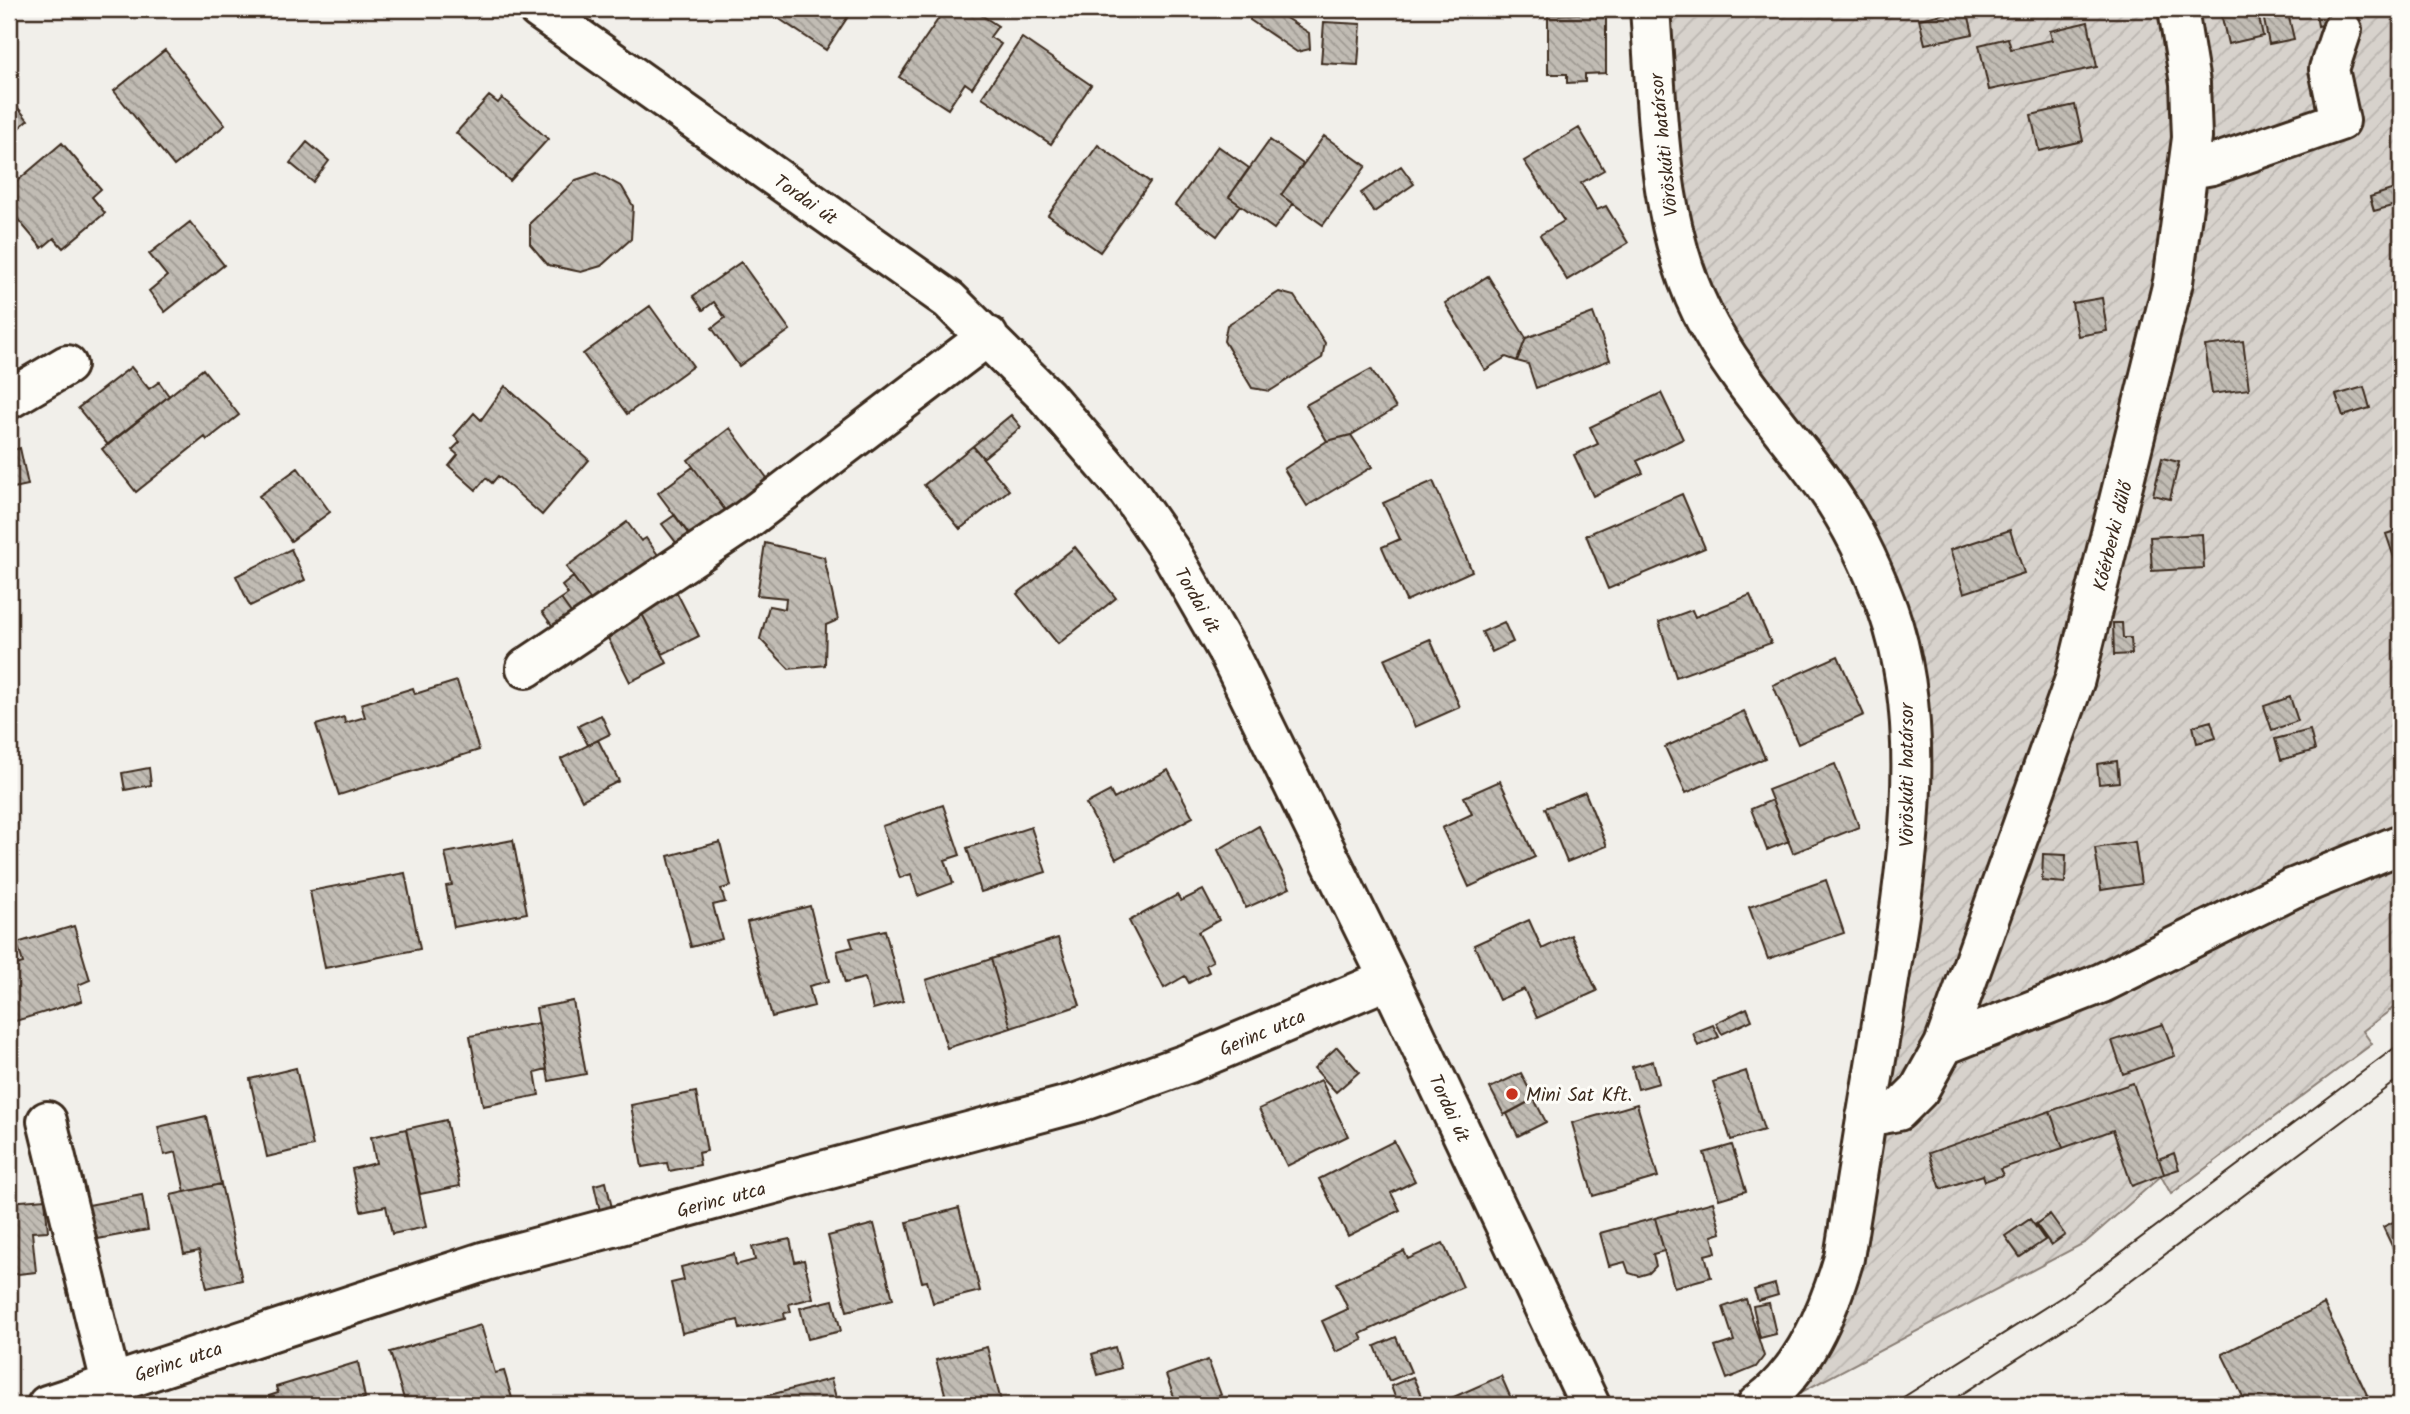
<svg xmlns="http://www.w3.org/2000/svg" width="2410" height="1414" font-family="Kalam,sans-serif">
  <defs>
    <pattern id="garden-furrows" width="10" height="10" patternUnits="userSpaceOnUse" patternTransform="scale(1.75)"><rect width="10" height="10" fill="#d7d2cc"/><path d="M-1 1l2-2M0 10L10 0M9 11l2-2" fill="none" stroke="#b9b4af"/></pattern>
    <pattern id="building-back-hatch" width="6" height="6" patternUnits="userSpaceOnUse" patternTransform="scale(1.75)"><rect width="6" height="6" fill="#c1bcb4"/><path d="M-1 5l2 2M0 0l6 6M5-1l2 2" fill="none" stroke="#9e9992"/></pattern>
  </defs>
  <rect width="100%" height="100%" fill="#f1efea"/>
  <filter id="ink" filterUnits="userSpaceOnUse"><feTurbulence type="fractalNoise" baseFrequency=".0143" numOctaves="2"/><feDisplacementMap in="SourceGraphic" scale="14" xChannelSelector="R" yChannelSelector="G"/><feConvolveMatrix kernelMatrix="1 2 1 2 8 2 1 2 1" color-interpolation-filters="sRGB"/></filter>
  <g filter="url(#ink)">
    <path fill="url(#garden-furrows)" stroke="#897e75" stroke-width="2" d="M1653,9H2401V1002L2363,1031L2372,1044L2171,1194L2161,1176L2086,1242L1798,1394L1788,1375L1806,1349L1904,884L1889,611L1703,314Z"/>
    <path fill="url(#building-back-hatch)" stroke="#3b2a1e" stroke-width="2" d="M784,9H853L826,50L778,18Z
      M945,9H972L998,26L990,37L1001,44L972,88L965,83L948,109L899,77Z
      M1250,9H1272L1309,33L1310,49L1297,52L1250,20Z
      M1967,9L1973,34L1925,44L1919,19Z
      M2220,9H2257L2263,36L2228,44Z
      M2287,9L2294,39L2269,44L2262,10Z
      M2315,9H2358L2359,17L2318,26Z
      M1606,13V73L1585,74V82L1567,83V74H1548V15Z
      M1324,22L1361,24L1358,65L1321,63Z
      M2088,22L2097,67L1989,90L1979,45L2008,38L2011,49L2052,40L2050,31Z
      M1022,38L1091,85L1051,144L982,97Z
      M165,50L225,125L174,166L114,91Z
      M489,96L498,103L502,98L548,139L510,181L456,133Z
      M9,97L28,120L9,136Z
      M2075,105L2083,141L2039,151L2031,115Z
      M1579,128L1604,170L1581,183L1597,210L1606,206L1628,243L1567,280L1540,235L1564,221L1524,161Z
      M1324,136L1366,166L1323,225L1281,195Z
      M1270,140L1303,164L1281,195L1293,204L1274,229L1229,197Z
      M307,142L329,161L313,182L290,163Z
      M62,143L101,189L92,197L105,213L63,248L54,238L42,248L9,209V188Z
      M1098,145L1150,182L1100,252L1048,215Z
      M1218,146L1249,168L1229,197L1240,205L1217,236L1175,205Z
      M1401,166L1414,184L1374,212L1361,193Z
      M597,173L622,187L633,206L631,239L601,266L581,272L548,265L530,244V223L576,180Z
      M2394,189L2399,204L2374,211L2370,197Z
      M190,222L224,265L165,312L149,291L167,276L149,254Z
      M741,262L790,330L739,366L712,328L725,318L714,302L703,310L693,296Z
      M1488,276L1526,338L1517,361L1506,357L1485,370L1445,303Z
      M1279,292L1294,296L1325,343L1322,358L1270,391L1252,388L1224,341L1227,325Z
      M2102,298L2107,331L2078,336L2072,303Z
      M650,306L693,366L627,414L583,354Z
      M1593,313L1610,360L1536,388L1528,364L1517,361L1526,338Z
      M2243,341L2249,389L2212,394L2205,346Z
      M131,367L149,389L159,382L169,396L108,445L78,408Z
      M203,369L239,415L207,440L205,437L136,492L102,449Z
      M1371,369L1396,408L1351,435L1327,441L1306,405Z
      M505,386L589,460L542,515L498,476L492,483L486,478L476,490L449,466L458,455L452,450L460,442L454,436L474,413L481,420Z
      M2364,387L2370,408L2343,416L2336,395Z
      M1661,393L1683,439L1637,461L1643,473L1593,496L1574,455L1598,444L1590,427Z
      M1011,415L1021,427L983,458L973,446Z
      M730,428L770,482L728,514L688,460Z
      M1351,435L1372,467L1307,506L1284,469L1327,441Z
      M973,446L1009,490L960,529L924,485Z
      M20,448L28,485L9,489V451Z
      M2162,458L2179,462L2170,499L2153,495Z
      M693,467L728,514L693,540L658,493Z
      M298,468L330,512L291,541L259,496Z
      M1433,481L1472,571L1406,601L1382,547L1400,539L1383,503Z
      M1682,494L1705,548L1608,589L1586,535Z
      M675,515L693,540L681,549L662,524Z
      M627,522L641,541L646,538L663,562L598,610L566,567Z
      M2401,529V568L2398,569L2386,534Z
      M2010,530L2024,573L1964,593L1950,550Z
      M2202,534L2204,568L2152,571L2150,537Z
      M765,543L824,557L838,620L826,625L825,665L789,669L760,639L769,606L785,609L786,598L757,595Z
      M1075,547L1116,598L1058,644L1017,594Z
      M291,549L305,580L250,606L236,576Z
      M573,577L598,610L579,624L561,599L568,594L562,586Z
      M675,589L699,636L663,654L639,608Z
      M1750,595L1771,643L1676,677L1659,622L1692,610L1695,617Z
      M561,599L579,624L561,637L542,612Z
      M639,608L667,663L630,682L602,626Z
      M1504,622L1513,642L1492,652L1482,632Z
      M2113,623H2122L2123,638H2131L2132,654L2114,655Z
      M1430,639L1460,707L1415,727L1384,659Z
      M1838,656L1864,715L1798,744L1773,685Z
      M457,681L479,750L339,795L316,725L344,717L345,723L365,717L361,704L413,688L415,694Z
      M2290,697L2298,721L2272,730L2264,706Z
      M1744,711L1765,758L1686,793L1665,747Z
      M601,715L610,734L588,745L578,726Z
      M2211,721L2216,738L2197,743L2193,726Z
      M2310,730L2315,750L2281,760L2275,739Z
      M598,740L619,781L582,800L561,759Z
      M2117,761L2119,782L2099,784L2097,764Z
      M1835,764L1859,827L1793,853L1768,790Z
      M149,768L151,785L125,790L122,773Z
      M1168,770L1193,817L1116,859L1086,804L1110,791L1114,799Z
      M1500,781L1535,857L1469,887L1442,828L1472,814L1464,797Z
      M1585,792L1607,846L1567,862L1545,808Z
      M1772,800L1789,841L1767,850L1751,809Z
      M943,805L960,855L945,860L953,883L918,896L911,874L900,878L882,826Z
      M1259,826L1290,888L1246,908L1218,850Z
      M1031,827L1046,872L981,892L967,848Z
      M513,840L527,913L454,927L446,886L452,885L445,853Z
      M720,842L731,886L721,889L725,902L713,905L722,939L691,947L668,856Z
      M2135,842L2141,884L2101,890L2095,848Z
      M2043,854L2066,855L2065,883L2042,881Z
      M405,873L420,949L325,968L310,891Z
      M1826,880L1844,933L1768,959L1749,907Z
      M1203,890L1219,920L1198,932L1213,961L1206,965L1209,972L1189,983L1185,976L1164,988L1129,921L1177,895L1181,901Z
      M810,906L829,981L809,986L814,1006L772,1017L747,922Z
      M1529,920L1542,949L1571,935L1597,991L1537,1018L1524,989L1499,1000L1474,945Z
      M74,926L90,980L78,985L82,1001L9,1023V967L23,963L17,943Z
      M885,930L903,1001L873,1009L865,978L845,983L837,951L853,947L850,938Z
      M1058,938L1080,1005L1011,1028L991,959Z
      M991,959L1011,1028L947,1048L926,980Z
      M573,1001L586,1074L549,1081L536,1008Z
      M1747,1008L1752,1020L1722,1034L1716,1023Z
      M539,1023L547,1069L535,1072L539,1095L483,1106L470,1036Z
      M2163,1024L2175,1056L2123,1074L2112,1041Z
      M1713,1025L1719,1037L1698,1046L1693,1033Z
      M1337,1047L1359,1072L1336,1092L1314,1068Z
      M1653,1061L1659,1083L1638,1089L1632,1067Z
      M296,1068L313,1146L267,1157L250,1079Z
      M1746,1071L1764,1130L1731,1140L1713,1082Z
      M1521,1073L1534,1099L1504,1115L1490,1088Z
      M1321,1080L1348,1136L1287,1166L1259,1109Z
      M2133,1083L2164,1174L2132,1186L2113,1130L2063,1148L2050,1111Z
      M696,1092L707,1151L698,1153L700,1165L669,1171L667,1163L642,1167L631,1105Z
      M1534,1099L1546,1122L1518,1136L1507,1114Z
      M1637,1104L1658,1177L1593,1196L1572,1123Z
      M2050,1111L2063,1148L2000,1169L2003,1175L1985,1181L1983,1175L1941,1189L1929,1153Z
      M206,1116L221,1184L185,1192L176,1152L164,1155L158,1127Z
      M446,1120L460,1186L420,1194L406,1129Z
      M406,1129L426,1227L392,1234L386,1206L361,1211L352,1169L376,1163L371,1137Z
      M1394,1141L1415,1181L1391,1193L1400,1210L1348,1236L1319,1179Z
      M1732,1145L1746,1191L1719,1199L1704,1153Z
      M2174,1153L2179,1169L2164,1174L2159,1159Z
      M606,1182L612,1208L600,1211L594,1185Z
      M221,1184L242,1280L207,1288L199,1251L184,1254L171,1195Z
      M142,1195L148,1230L92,1240L83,1206Z
      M45,1199L48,1231L32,1232L36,1272L9,1275V1202Z
      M1713,1202L1721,1233L1712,1236L1716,1252L1705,1255L1711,1277L1674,1287L1655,1218Z
      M959,1208L980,1291L933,1303L927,1281L922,1282L907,1222Z
      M2050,1214L2065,1235L2051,1245L2036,1224Z
      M1655,1218L1664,1251L1653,1254L1656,1266L1649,1273L1639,1276L1629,1273L1625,1262L1609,1266L1600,1233Z
      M2401,1218V1265L2383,1227Z
      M2030,1219L2045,1240L2020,1257L2005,1236Z
      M874,1224L893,1299L847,1311L828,1236Z
      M790,1239L795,1262L804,1260L813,1298L789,1304L791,1312L784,1313L785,1319L740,1329L738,1320L682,1333L671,1283L684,1280L681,1267L734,1254L736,1265L755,1260L752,1247Z
      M1443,1243L1463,1287L1360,1334L1363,1340L1336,1352L1322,1321L1348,1309L1336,1283L1404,1251L1408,1259Z
      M1775,1284L1778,1295L1758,1301L1754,1290Z
      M1746,1299L1764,1356L1756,1367L1727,1379L1715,1347L1734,1341L1723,1307Z
      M833,1300L841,1331L808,1339L800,1308Z
      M1769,1303L1776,1334L1760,1338L1753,1306Z
      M2324,1304L2370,1401L2361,1405H2247L2222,1354Z
      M481,1325L495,1373L504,1371L514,1405H396L395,1402L404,1399L390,1352Z
      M1396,1337L1411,1372L1389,1381L1375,1346Z
      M987,1347L1002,1405H948L936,1360Z
      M1115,1347L1121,1368L1098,1375L1092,1354Z
      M1208,1360L1221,1395L1191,1405H1177L1166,1375Z
      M358,1362L365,1398L349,1405H272L269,1396L278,1393L276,1387Z
      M1501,1376L1514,1405H1452L1449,1399Z
      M1413,1377L1425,1405H1398L1391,1386Z
      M831,1379L838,1405H755L754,1399Z"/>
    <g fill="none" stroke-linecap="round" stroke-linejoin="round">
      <defs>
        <path id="minor" d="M538,9L949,300L1046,396L1128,491L1170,551L1228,652L1389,979L1590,1405
          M1650,9C1658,111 1656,220 1702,313C1733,376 1784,429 1825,486C1852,524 1872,566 1888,610C1933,737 1903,893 1882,1023C1869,1101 1856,1180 1844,1258C1828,1312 1804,1371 1757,1405
          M2190,169L2212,165L2340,121L2329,69L2342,30
          M9,399L67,365
          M526,668L744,522L988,336
          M1944,1045L2075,679L2173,282L2192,138L2190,83L2178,9
          M1866,1117L1898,1111L1919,1090L1944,1045L2102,983L2291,889L2401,844
          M47,1121L111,1383
          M47,1405L486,1261L1080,1102L1189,1063L1389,979"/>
      </defs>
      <use href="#minor" stroke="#3b2a1e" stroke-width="44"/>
      <use href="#minor" stroke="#fdfcf7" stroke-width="38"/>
      <path stroke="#3b2a1e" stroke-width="2" d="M1891,1405L2063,1296L2401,1043
        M1945,1405L2078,1320L2401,1077"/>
    </g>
  </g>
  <circle fill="#c8321e" stroke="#fdfcf7" stroke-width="2.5" cx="1512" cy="1094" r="7"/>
  <g text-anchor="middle" stroke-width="6" stroke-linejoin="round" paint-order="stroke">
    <g font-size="19" fill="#3b2a1e" stroke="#fdfcf7">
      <text transform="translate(1663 145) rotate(-96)" y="7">Vöröskúti határsor</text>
      <text transform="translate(806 199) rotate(35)" y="7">Tordai út</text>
      <text transform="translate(2112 536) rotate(-76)" y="7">Kőérberki dűlő</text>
      <text transform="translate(1198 600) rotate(60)" y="7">Tordai út</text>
      <text transform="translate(1906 775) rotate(-90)" y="7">Vöröskúti határsor</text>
      <text transform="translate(1262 1032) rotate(-23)" y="7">Gerinc utca</text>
      <text transform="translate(1450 1108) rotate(65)" y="7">Tordai út</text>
      <text transform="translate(721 1199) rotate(-15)" y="7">Gerinc utca</text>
      <text transform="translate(178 1361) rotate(-18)" y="7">Gerinc utca</text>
    </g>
    <g font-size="19" fill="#3b2a1e" stroke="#fdfcf7" text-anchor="start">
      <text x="1526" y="1101">Mini Sat Kft.</text>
    </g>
  </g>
  <rect width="2410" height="1414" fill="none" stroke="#fdfcf7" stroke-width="35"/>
  <rect x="18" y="18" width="2375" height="1379" fill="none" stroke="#3b2a1e" stroke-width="2.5" filter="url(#ink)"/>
</svg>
